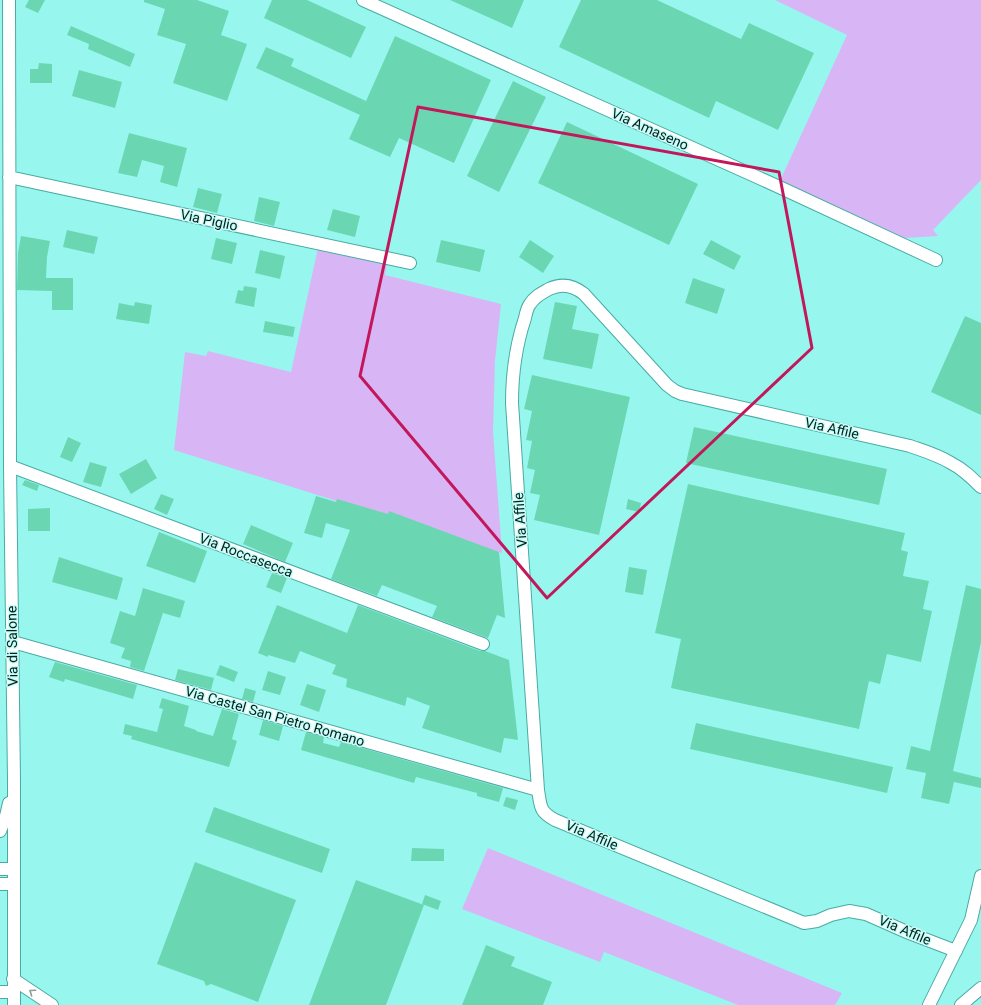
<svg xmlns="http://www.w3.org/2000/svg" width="981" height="1005" font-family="Roboto,sans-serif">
  <rect width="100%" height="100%" fill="#97f7ee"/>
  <path fill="#d8b6f6" d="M775,0H981V180L933,230L938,236L905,238L779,183L847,35Z
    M319,243L388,258L385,275L501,304L495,361L493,431L502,553L174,450L185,352L206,356L208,351L291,372Z
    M488,848L842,993L835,1005H738L604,952L600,962L462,909Z"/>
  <path fill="#6bd7b2" d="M29,0H45L38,13L25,7Z
    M144,0H197L229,11L221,35L247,44L227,101L173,83L186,44L157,35L165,9L144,2Z
    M272,0H307L366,27L351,58L264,18Z
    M450,0H524L512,28Z
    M581,0H657L741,39L749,23L814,53L778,130L716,101L709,118L559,47Z
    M71,26L135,54L130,67L88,49L89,44L67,35Z
    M395,36L491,80L454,163L399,138L390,157L349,139L360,115L256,68L266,47L294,59L291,66L366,101Z
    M39,63L52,64V83H30V69H38Z
    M79,70L122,82L115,108L72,96Z
    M513,81L546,97L499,192L467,176Z
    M567,122L698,184L669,245L538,183Z
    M129,133L187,148L177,187L160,182L164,166L142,160L137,177L118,173Z
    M198,188L222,194L217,213L193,207Z
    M259,197L280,202L274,226L254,221Z
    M333,209L360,216L355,237L327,230Z
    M67,230L98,237L94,254L63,247Z
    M21,236L50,241L47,257L46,278H73V310H52V291L17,290L18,253Z
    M216,238L237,243L232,264L211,259Z
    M441,240L485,250L480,272L436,262Z
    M530,240L554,256L543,273L519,257Z
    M711,240L741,256L734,270L703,254Z
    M260,250L285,256L280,279L255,273Z
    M693,278L725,289L717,314L685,303Z
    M244,286L257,288L254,307L235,303L238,290L243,291Z
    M135,302L152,305L149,324L116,319L119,303L134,306Z
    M555,302L577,306L572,329L599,334L592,369L543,359Z
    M965,316L981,323V415L931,392Z
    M265,321L295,327L293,337L263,332Z
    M532,375L630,397L599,535L534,520L540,495L530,493L535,470L527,468L532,441L526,440L532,411L524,409Z
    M694,427L887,469L879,505L686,463Z
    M68,437L81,443L72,462L60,457Z
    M146,459L157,478L131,494L119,474Z
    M90,462L107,467L101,487L83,482Z
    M25,480L39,485L37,491L22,485Z
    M688,484L905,533L901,550L908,552L903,576L929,581L923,609L932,611L921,662L887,654L880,684L869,681L859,729L671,688L681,639L655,633Z
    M161,494L174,499L167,515L154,509Z
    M316,496L336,502L337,499L388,514L389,511L499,552L505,618L497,615L488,638L432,617L437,606L382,585L377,596L331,579L350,530L326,523L322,538L304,533Z
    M628,499L641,503L639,512L626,509Z
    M50,508V531H28V509Z
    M251,525L293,543L285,562L243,544Z
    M159,532L207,551L195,583L146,566Z
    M59,557L123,578L117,600L52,582Z
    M629,567L647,570L643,595L625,592Z
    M272,573L287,578L281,593L266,587Z
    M966,585L981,589V642L953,771L981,778V788L954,782L949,804L921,798L926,773L906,769L911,746L930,751Z
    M143,588L185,601L180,618L163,613L144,671L130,667L131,661L121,658L125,648L110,643L120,611L135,616Z
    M277,605L347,633L358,605L480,651H485L509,660L518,740L504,738L501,753L422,728L430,706L407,697L405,706L346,687L347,679L332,674L336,665L300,651L295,663L268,655V657L258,653Z
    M55,662L137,685L133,699L65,679L64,682L49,677Z
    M220,665L238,672L234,682L216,675Z
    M178,669L214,678L211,690L175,680Z
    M268,671L286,677L280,695L262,690Z
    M307,684L326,690L319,712L300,705Z
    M245,688L256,691L253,702L242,699Z
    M162,698L189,706L184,726L196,730V731L213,736L222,709L239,714L232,739L237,741L229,767L131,739L132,736L123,734L125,724L157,732L163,709L159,708Z
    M263,720L283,726L279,741L259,735Z
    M696,723L893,767L887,793L690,749Z
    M306,732L324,737L323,743L339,747L341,742L503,788L499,802L477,796V793L416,777L414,783L301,750Z
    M506,797L518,800L515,810L503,806Z
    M214,807L330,849L322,873L205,832Z
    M412,848L444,849V861H411Z
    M195,862L296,900L258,1002L211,984L206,986L204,981L157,964Z
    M356,880L424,905L386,1005H309Z
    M425,895L441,901L438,910L422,904Z
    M486,945L515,957L511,966L552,982L543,1005H462Z"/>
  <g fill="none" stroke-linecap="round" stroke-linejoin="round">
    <defs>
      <path id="minor" d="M9,0L10,466L14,780V1005
        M363,0L777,186L936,260
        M9,177L410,263
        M10,466L483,644
        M13,642L538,790
        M0,831L6,816L9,803
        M0,869H13
        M0,884H13
        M956,951L909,933L866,914L849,911L831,915L817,921L804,923L555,820C539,811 541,807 538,790L512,403C512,374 516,345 525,318C526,313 527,308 530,304C535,296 542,293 549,289C562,283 573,285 584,294L667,385L675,391L682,394L910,446C924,451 938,455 951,463C963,469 972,478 981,487
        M13,979L52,1005
        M0,992H13
        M929,1005L971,920L981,876
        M961,1005L981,988"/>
    </defs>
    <use href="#minor" stroke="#4aaba4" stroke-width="14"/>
    <use href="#minor" stroke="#fff" stroke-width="12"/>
  </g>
  <defs><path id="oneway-chevron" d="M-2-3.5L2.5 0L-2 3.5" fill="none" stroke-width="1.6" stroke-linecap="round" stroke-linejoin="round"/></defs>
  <use stroke="#8d9b9a" href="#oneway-chevron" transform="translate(32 992) rotate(-145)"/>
  <path fill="none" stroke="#c2185b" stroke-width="3" stroke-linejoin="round" d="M418,107L779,172L812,348L547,598L360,376Z"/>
  <g text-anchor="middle" stroke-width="3" stroke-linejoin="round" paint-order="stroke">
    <g font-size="14" fill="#02201e" stroke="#c6fdf7">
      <text transform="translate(650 129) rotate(24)" y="5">Via Amaseno</text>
      <text transform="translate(209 220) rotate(12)" y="5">Via Piglio</text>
      <text transform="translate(832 428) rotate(13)" y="5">Via Affile</text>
      <text transform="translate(520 520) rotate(-94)" y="5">Via Affile</text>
      <text transform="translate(246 555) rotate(21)" y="5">Via Roccasecca</text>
      <text transform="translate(12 646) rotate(-91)" y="5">Via di Salone</text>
      <text transform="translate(275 716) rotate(16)" y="5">Via Castel San Pietro Romano</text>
      <text transform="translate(592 835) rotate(23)" y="5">Via Affile</text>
      <text transform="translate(905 930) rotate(23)" y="5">Via Affile</text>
    </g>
  </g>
</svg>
